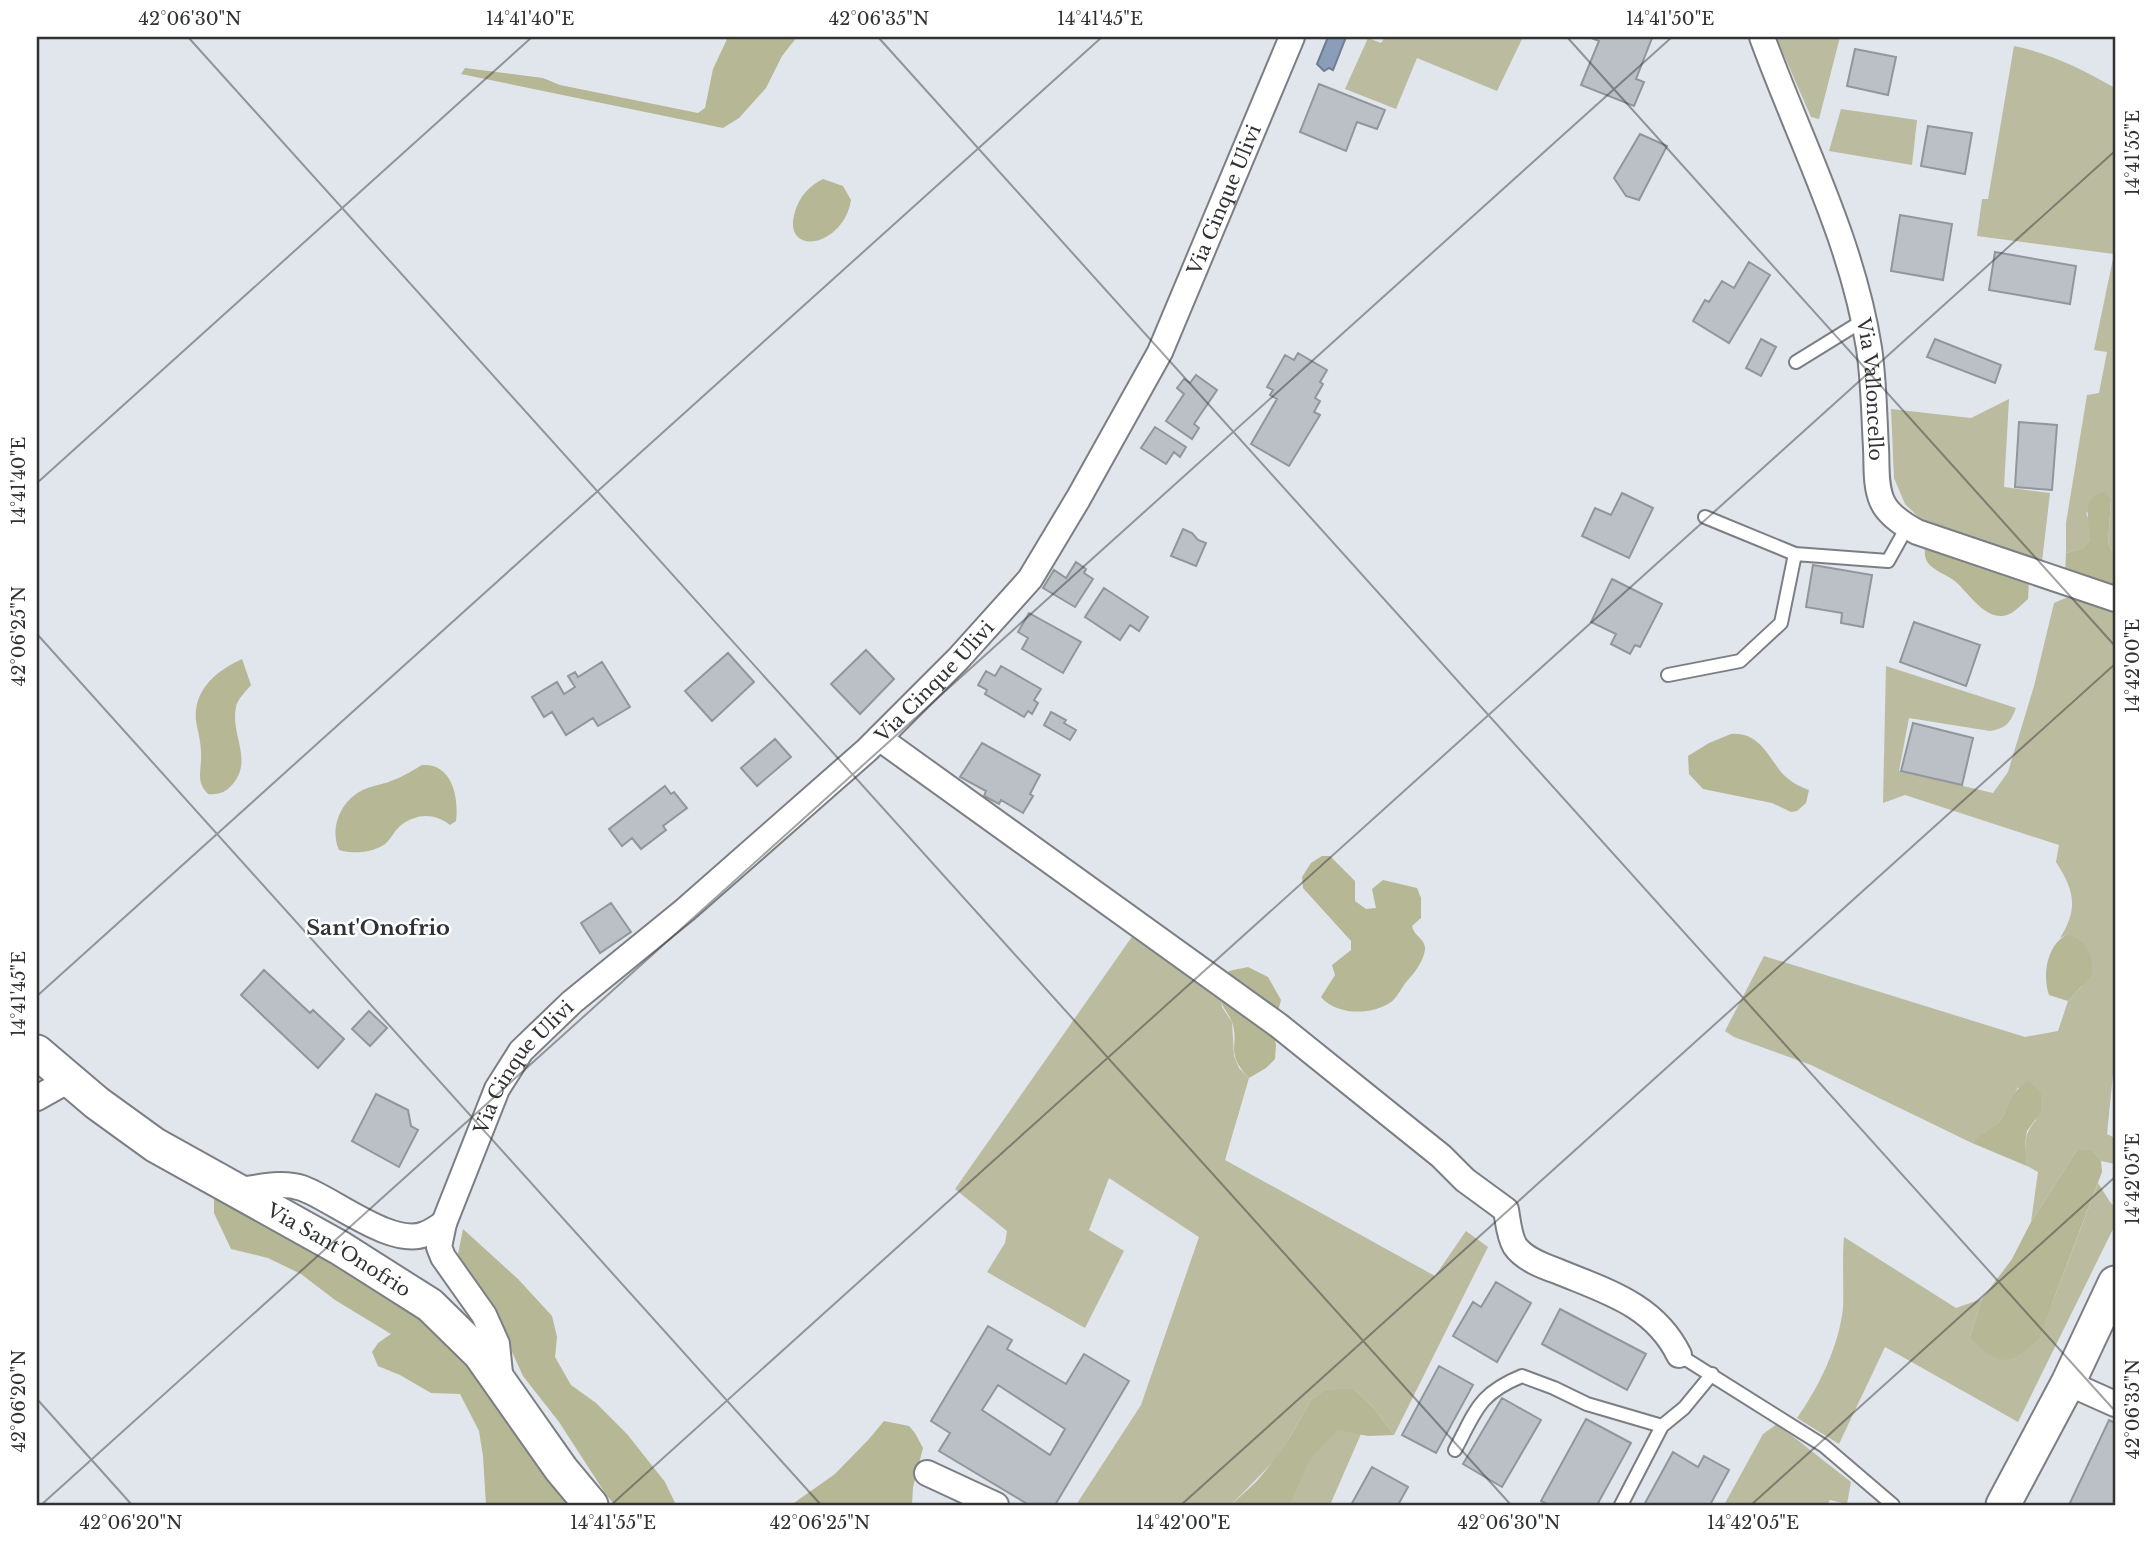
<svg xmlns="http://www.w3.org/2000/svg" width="2152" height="1542" font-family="'Libre Baskerville',serif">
  <rect width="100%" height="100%" fill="#e1e5ec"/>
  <path fill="#babb9f" d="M1385,37H1523L1497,91L1417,58L1396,109L1345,89L1368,38L1381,43Z
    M1776,37L1788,39L1789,37H1840L1819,119L1811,117Z
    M2014,46C2052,54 2082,69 2115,88V557L2108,543L2111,500L2086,513L2090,523V540L2083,548L2066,553V523L2087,395L2099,393L2107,352L2094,350L2114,254L1977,236L1982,199H1988Z
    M1841,109L1917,120L1912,165L1829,151Z
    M2009,399L2004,487L2050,493L2041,570L1928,526L1905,504L1894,478L1891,409L1971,418Z
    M2070,596L2115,609V1054L2107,1134L2115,1138V1164L2101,1161L2093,1150H2077L2031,1222L2038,1172L2027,1166C2025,1146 2022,1136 2036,1120L2018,1087C2010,1102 2004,1120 1991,1130C1984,1135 1978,1137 1972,1143L1811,1065L1734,1037L1725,1031L1764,956L2025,1037L2058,1031L2068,1001L2082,986L2068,934L2060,938C2079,908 2074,890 2056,862L2059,845L1905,795L1883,803L1886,666L2016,708C2010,723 2007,728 1990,731L1909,718L1899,771L1993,793L2008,772L2034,686L2054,603Z
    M1136,931L1219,991L1222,1007L1232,1022L1234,1056L1239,1068L1249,1078L1225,1160L1435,1276L1466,1231L1488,1247L1394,1435L1373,1407L1354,1389L1324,1390L1311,1400L1287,1442L1311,1409L1361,1434L1330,1505H1242L1272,1463L1231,1505H1076L1141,1405L1199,1237L1109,1178L1089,1230L1124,1251L1085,1328L987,1272L1005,1243L1007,1231L955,1189Z
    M2098,1183L2110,1202L2115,1207V1225L2018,1422L1885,1347L1839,1444L1797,1418C1819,1387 1839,1346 1843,1308C1844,1284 1842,1260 1844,1237L1956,1308L1982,1299L1970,1337L2052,1304Z
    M1777,1424L1851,1482L1847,1504L1830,1500L1827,1505H1724L1763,1434Z"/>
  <path fill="#b6b795" d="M728,37H797L782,56L766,88L739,118L723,128L461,74L465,68L543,78L560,85L698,113L705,108L713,69Z
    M823,179L843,186L851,200C843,250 776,258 797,206C802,194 811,185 823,179Z
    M2105,492L2111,500L2108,543L2115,557V591L2065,576L2066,553L2083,548L2090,540C2090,521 2079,497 2105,492Z
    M1926,541L2029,580L2028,599C2020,606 2011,617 2000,616C1982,615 1968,593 1956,582C1948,575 1934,571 1928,563C1923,556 1925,549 1926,541Z
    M242,659L251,685C246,691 237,700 236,707C230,735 254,760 232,785C225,793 217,795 208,794C195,781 202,770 201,753C201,742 198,732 196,721C193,690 216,671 242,659Z
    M1731,734C1758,732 1767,754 1781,772C1789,781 1798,786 1809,790L1806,803L1797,811L1791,812L1772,803L1703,789L1689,774L1688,756L1709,743Z
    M422,765C452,763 459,797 456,821L450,825C434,813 417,813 400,826C393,832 390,842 382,846C369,853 352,854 339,850C330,830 339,804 359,792C369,786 381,785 391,781C402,777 412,771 422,765Z
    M1322,856H1330L1355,881V901L1366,909L1376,908L1372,889L1383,880L1417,888L1421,898V918L1412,926C1414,936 1425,939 1425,948C1425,959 1414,974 1407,981C1401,988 1397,998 1391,1002C1371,1016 1336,1015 1321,997L1335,975L1332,965L1351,950V941L1303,888L1302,877L1311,863Z
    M2068,934C2089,944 2092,952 2092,975L2068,1001L2049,995C2042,975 2047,944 2068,934Z
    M1248,967L1268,977L1281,1000L1273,1030L1276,1045L1275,1059L1266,1068L1249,1078C1224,1052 1240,1046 1232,1022C1228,1011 1218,1004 1219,991C1220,985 1226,977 1229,971Z
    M2029,1082L2041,1092V1112L2027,1131L2025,1143L2027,1166L1972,1143C1980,1134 1991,1131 1999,1122C2012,1106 2008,1091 2029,1082Z
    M2077,1150H2093L2101,1161L2102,1172L2039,1338C2010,1367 1998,1367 1970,1337L1982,1299L2012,1259L2031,1222Z
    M214,1195L434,1317L580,1505H486L483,1456L479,1431L460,1394L431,1393L400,1375L378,1366L372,1352L378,1343L391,1334L335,1300L301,1274L268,1258L231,1249L214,1213Z
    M463,1229L518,1279L552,1316L557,1337L555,1357L571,1385L596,1403L627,1434L665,1482L676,1505H615L607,1496L559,1422L523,1376L508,1343L458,1254Z
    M1337,1389H1354L1373,1407L1394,1435L1368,1436L1337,1430L1310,1459L1289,1505H1231L1256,1482L1282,1451L1311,1400L1324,1390Z
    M884,1421L909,1426L915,1433L923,1448L913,1487L912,1505H791L835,1474L869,1439Z"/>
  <path fill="#8a9db9" stroke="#6f7d91" stroke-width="2" d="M1328,37H1346L1333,70L1329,68L1324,71L1317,64Z"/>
  <path fill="#bbc0c6" stroke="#91969c" stroke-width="2" fill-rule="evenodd" d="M1589,37L1652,38L1636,79L1644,82L1634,106L1581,85L1599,41Z
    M1855,49L1896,57L1888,95L1847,86Z
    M1319,84L1385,110L1377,129L1357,122L1346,151L1300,132Z
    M1928,126L1972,133L1965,174L1921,166Z
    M1640,134L1667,146L1639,200L1626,196L1614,178Z
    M1900,215L1952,224L1943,280L1891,271Z
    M1995,252L2076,266L2070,304L1989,290Z
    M1749,262L1770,275L1729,343L1693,321L1705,300L1709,302L1722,281L1734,288Z
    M1761,339L1776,347L1761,376L1746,368Z
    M1935,339L2001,365L1995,383L1927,357Z
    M1298,353L1327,370L1320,382L1323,384L1315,398L1320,401L1314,412L1320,415L1289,466L1251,444L1277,399L1270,395L1273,390L1267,387L1285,355L1294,360Z
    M1196,375L1217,390L1194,424L1199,428L1192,439L1166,421L1184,394L1177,388L1184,379L1190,383Z
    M2019,422L2057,425L2052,490L2015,487Z
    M1155,427L1186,447L1180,457L1174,452L1166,464L1141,448Z
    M1622,493L1653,508L1629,558L1582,536L1595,508L1611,515Z
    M1183,529L1192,533L1198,540L1206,543L1196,566L1171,556Z
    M1076,562L1086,569L1084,573L1093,579L1075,607L1043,588L1054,570L1066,578Z
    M1813,565L1872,575L1863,627L1841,623L1842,613L1806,607Z
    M1612,579L1662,604L1640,647L1635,645L1630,654L1611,644L1616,634L1591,622Z
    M1104,588L1148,617L1139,631L1130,625L1120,640L1085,617Z
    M1029,613L1081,642L1063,673L1022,649L1028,638L1018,632Z
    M1914,622L1980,645L1966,686L1900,662Z
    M866,650L894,679L860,714L831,684Z
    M728,653L754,682L712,721L685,691Z
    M602,662L630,707L598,726L593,718L566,735L552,712L544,717L532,697L557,682L564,694L575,687L568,676L575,672L578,677Z
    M1001,666L1041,689L1034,700L1038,703L1032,714L1028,711L1024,717L985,694L987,690L978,685L986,671L995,676Z
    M1051,712L1066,720L1064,723L1076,730L1070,740L1044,725Z
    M1913,723L1973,738L1962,785L1901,771Z
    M775,739L791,757L757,786L741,768Z
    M982,743L1040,775L1030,794L1033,796L1023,813L1001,800L999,804L984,796L986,791L960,777Z
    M665,786L671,794L674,792L687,808L663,826L666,830L641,849L632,838L622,846L609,829Z
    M611,903L631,932L600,953L581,923Z
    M264,970L310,1013L313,1010L344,1039L318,1068L241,995Z
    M369,1011L387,1028L370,1046L352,1029Z
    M376,1094L408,1110L411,1126L418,1130L399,1167L352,1141Z
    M1496,1282L1531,1303L1497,1362L1453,1336L1473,1302L1481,1307Z
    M1560,1309L1646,1354L1627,1390L1542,1344Z
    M988,1326L1012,1340L1007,1349L1066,1384L1084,1354L1129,1381L1055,1505H1029L939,1451L950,1433L931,1421ZM998,1385L1065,1429L1050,1455L982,1410Z
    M1439,1366L1473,1385L1436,1453L1402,1435Z
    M1502,1398L1541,1420L1502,1487L1463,1464Z
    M1586,1419L1631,1443L1597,1505H1549L1541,1501Z
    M2109,1420L2115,1423V1505H2069Z
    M1673,1452L1698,1467L1704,1456L1729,1470L1710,1505H1644Z
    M1372,1467L1408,1487L1398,1505H1351Z"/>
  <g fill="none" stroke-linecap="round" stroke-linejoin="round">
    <defs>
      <path id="lane" d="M1796,362L1864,320
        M1705,517L1795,554L1888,561L1907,527
        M1668,675L1740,661L1781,623L1795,554
        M1676,1353L1824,1446L1893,1505
        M1455,1450C1476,1411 1478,1394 1522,1376L1554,1388L1587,1404L1662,1426L1684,1408L1712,1374
        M1621,1505L1662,1426"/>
      <g id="street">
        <path id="s1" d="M1762,37C1799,139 1852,239 1869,348C1874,381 1874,415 1876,448C1877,465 1875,485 1882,501C1888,515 1904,525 1917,532L2115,599"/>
        <path d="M879,738L1278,1025L1441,1156L1465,1180L1506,1210C1508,1221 1509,1236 1515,1246C1524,1259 1543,1266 1557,1271C1605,1291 1654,1304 1679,1355"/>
        <path d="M37,1098L69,1080"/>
        <path d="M238,1190C259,1188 281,1181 302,1188C333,1199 392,1248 425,1234C431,1232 438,1227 444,1223L439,1247L443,1257L484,1315L497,1344L501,1383"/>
        <path id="s2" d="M444,1223L497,1089L521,1051L572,1002L685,910L867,750L958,659L1030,579L1078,499L1160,352L1292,37"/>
        <path d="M2068,1383L2115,1404"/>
        <path d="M927,1473L996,1505"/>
      </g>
      <g id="secondary">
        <path id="s3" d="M37,1052L97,1103L155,1145L340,1248L430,1305L480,1354L561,1469L591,1505"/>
        <path d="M2003,1505L2068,1383L2115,1283"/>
      </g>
    </defs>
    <use href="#lane" stroke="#7b7f84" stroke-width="16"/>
    <use href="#street" stroke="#7b7f84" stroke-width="28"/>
    <use href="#secondary" stroke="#7b7f84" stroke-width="37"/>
    <use href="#lane" stroke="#fff" stroke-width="12"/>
    <use href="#street" stroke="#fff" stroke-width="24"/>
    <use href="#secondary" stroke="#fff" stroke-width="33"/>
  </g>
  <path fill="none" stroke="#303234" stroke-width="2" stroke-opacity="0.45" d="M188,37L1511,1505M878,37L2115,1411M1567,37L2115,646M37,483L532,37M37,634L821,1505M37,996L1102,37M37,1399L132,1505M41,1505L1672,37M611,1505L2115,151M1181,1505L2115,664M1751,1505L2115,1177"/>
  <g text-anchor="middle" stroke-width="5" stroke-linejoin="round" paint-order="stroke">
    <g font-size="19" fill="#303234" stroke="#fff">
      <text dy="7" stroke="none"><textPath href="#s2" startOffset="1311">Via Cinque Ulivi</textPath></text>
      <text dy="7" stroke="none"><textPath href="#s1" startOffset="371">Via Valloncello</textPath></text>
      <text dy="7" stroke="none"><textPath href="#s2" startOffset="744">Via Cinque Ulivi</textPath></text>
      <text dy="7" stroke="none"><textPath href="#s2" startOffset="177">Via Cinque Ulivi</textPath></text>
      <text dy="7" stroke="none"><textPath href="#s3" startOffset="362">Via Sant'Onofrio</textPath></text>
    </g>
    <g font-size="21" font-weight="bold" fill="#2f3338" stroke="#fff">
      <text x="378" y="935">Sant'Onofrio</text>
    </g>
  </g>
  <rect width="2152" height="1542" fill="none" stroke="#ffffff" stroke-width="77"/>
  <rect x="38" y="38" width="2076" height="1466" fill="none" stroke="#303234" stroke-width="2.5"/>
  <g font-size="18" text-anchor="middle" fill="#303234">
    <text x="190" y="25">42°06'30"N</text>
    <text x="530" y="25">14°41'40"E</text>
    <text x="879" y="25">42°06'35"N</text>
    <text x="1100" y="25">14°41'45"E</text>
    <text x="1670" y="25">14°41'50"E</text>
    <text transform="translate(2133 153) rotate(-90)" y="6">14°41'55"E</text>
    <text transform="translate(19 481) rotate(-90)" y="6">14°41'40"E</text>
    <text transform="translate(19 636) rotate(-90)" y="6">42°06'25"N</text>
    <text transform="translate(2133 666) rotate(-90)" y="6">14°42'00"E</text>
    <text transform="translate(19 994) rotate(-90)" y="6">14°41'45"E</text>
    <text transform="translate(2133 1179) rotate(-90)" y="6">14°42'05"E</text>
    <text transform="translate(19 1401) rotate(-90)" y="6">42°06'20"N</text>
    <text transform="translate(2133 1409) rotate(-90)" y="6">42°06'35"N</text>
    <text x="131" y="1529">42°06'20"N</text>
    <text x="613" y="1529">14°41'55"E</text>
    <text x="820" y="1529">42°06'25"N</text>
    <text x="1183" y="1529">14°42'00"E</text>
    <text x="1509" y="1529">42°06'30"N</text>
    <text x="1753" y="1529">14°42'05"E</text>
  </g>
</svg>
